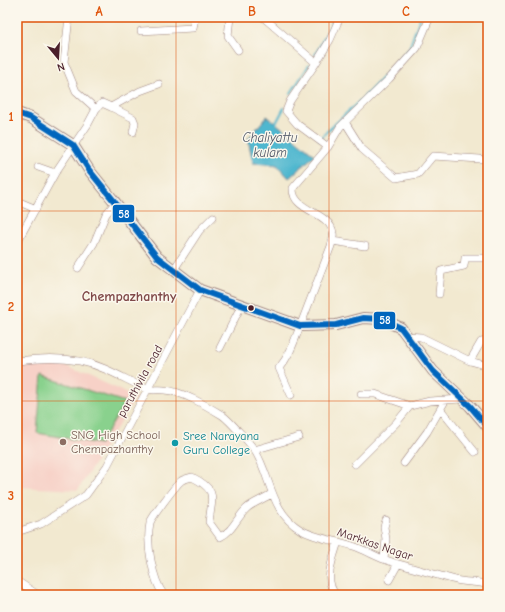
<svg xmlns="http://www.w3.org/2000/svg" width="505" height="612" font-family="'Comic Neue',sans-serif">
  <rect width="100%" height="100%" fill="#fbf7ec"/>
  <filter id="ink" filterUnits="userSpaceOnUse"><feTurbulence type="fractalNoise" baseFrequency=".025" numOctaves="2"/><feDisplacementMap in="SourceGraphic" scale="8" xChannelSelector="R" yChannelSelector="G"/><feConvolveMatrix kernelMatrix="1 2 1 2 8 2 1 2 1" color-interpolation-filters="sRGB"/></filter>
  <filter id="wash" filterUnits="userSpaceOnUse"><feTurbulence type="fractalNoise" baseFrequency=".012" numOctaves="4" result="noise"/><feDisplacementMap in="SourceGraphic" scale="16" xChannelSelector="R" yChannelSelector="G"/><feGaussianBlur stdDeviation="0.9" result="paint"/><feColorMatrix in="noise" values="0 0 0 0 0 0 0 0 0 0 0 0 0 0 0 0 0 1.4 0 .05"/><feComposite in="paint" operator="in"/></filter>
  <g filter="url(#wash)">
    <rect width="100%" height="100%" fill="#f2e9d0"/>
    <path fill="#f7d1c7" d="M55,361L136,397L78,490L17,487V363Z"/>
    <path fill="#89d18d" stroke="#6a785c" d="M42,376L125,402L100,444L37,433Z"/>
    <path fill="#50b7cf" stroke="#4d6b7d" d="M267,116L315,155L289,178L277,165L253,163L248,139Z"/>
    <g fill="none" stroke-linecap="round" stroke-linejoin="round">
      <path stroke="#50b7cf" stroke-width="2" d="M315,55L335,17
        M291,93L309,65
        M275,125L284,108
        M319,139L367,94L409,49L420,17"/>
    </g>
  </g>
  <g filter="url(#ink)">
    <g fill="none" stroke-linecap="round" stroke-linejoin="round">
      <defs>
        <path id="street" d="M230,17L228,36L238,50
          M263,17L316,63L330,40L340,17
          M141,31L193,28L195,17
          M316,63L290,101L286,111L297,124L328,147
          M111,107L133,118L135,123L133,132
          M96,109L102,103L111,107L140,91L159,84
          M17,122L21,114
          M345,122L362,149L396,178L418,174L433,156L480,159
          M38,167L55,173
          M17,201L36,209
          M332,241L365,246
          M17,242L55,173L88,124L96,109L76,91L64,62L69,17
          M78,268L94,243L106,214L116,202
          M173,271L199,231L213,217
          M439,294L441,271L464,266L465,258H488
          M407,336L421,337L470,361L488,366
          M220,348L241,306
          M17,361C45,357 79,357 105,369C119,375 133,383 147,389C153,391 158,389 164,390C182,391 207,406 222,415C229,420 250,443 255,451C271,476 270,512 301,530C317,539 335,540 353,546C363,549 373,555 383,559C407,567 431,573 456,580C466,583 478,581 488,585
          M470,361L481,342L488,341
          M361,394H375L410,406
          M291,395L279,368C291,354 294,341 301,324C311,298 321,272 331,246C332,242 334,237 333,233C330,211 292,212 293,188L328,147L340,127L389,79L417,48L430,17
          M441,410L475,452
          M254,450L299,437
          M404,463L427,432L445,401
          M355,464L396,423L410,406L430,401L461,399
          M17,532L41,524L86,495L107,466L200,290
          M384,559L386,539L384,527L386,520
          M389,580L398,564
          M17,581L38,595
          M164,595C152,580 146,542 150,523C151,518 176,485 181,481C183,479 189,478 192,477C218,490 212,497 209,522L220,537C233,531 236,519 246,509C252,503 264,499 271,494
          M336,595C323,581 333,558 338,542"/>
        <path id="secondary" d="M17,113L31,118L73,145L89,170L114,201L157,257L200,290L300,326L336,325L363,318L382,319L401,328L433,371L470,406L488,427"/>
      </defs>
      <use href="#street" stroke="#9e847e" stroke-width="8"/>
      <use href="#secondary" stroke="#9e847e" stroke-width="12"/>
      <use href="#street" stroke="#fff" stroke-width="7"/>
      <use href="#secondary" stroke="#fff" stroke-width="10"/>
      <defs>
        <path id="bus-1" d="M17,113L31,118L73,145L89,170L114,201L157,257L200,290L300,326L336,325L363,318L382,319L401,328L433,371L470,406L488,427"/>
      </defs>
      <use href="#bus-1" stroke="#fbf7ec" stroke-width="9"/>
      <use href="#bus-1" stroke="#0065bd" stroke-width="6"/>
    </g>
  </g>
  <path fill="none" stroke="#e0560e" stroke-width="1" stroke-opacity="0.55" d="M176,17V595M329,17V595M17,211H488M17,401H488"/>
  <circle fill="#4a1f2b" stroke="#fbf7ec" stroke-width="1.5" cx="251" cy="308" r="3.5"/>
  <circle fill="#8d6e63" stroke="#fbf7ec" stroke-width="1.5" cx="63" cy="442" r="4"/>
  <circle fill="#0f9aa8" stroke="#fbf7ec" stroke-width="1.5" cx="175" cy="443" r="4"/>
  <g text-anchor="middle" stroke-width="3" stroke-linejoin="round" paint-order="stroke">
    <g font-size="12" fill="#4a1f2b" stroke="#fbf7ec">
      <text transform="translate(140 381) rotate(-61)" y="4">paruthivila road</text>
      <text transform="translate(375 544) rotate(19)" y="4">Markkas Nagar</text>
    </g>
    <g font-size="12" fill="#785e54" stroke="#fbf7ec" text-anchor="start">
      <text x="71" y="439">SNG High School<tspan x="71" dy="14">Chempazhanthy</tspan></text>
    </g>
    <g font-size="12" fill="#0d838f" stroke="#fbf7ec" text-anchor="start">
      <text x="183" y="440">Sree Narayana<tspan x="183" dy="14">Guru College</tspan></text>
    </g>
    <g font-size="13" font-style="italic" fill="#4c5464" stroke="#fbf7ec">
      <text x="270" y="142">Chaliyattu<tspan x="270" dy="15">kulam</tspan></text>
    </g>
    <g font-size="14" font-weight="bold" fill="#804949" stroke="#fbf7ec">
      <text x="129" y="301">Chempazhanthy</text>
    </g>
  </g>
  <g stroke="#fbf7ec" stroke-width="1.5">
    <rect x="112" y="204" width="23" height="19" rx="4" fill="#0065bd"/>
    <rect x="373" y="311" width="23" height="19" rx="4" fill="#0065bd"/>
  </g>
  <g font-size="11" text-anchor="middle" font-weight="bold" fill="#fff">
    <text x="124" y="218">58</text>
    <text x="385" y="324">58</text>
  </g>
  <rect width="505" height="612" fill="none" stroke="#fbf7ec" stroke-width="44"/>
  <g transform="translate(58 58) rotate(162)" stroke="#fbf7ec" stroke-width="3" paint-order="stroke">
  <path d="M0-3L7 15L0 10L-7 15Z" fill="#4a1f2b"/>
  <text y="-6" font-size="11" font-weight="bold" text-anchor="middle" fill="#4a1f2b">N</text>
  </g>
  <rect x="22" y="22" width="461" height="568" fill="none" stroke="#e0560e" stroke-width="1.5"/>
  <g font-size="13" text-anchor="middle" font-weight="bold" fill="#e0560e">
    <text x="99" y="16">A</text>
    <text x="252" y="16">B</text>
    <text x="406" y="16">C</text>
    <text x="11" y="121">1</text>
    <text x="11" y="311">2</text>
    <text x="11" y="500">3</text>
  </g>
</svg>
